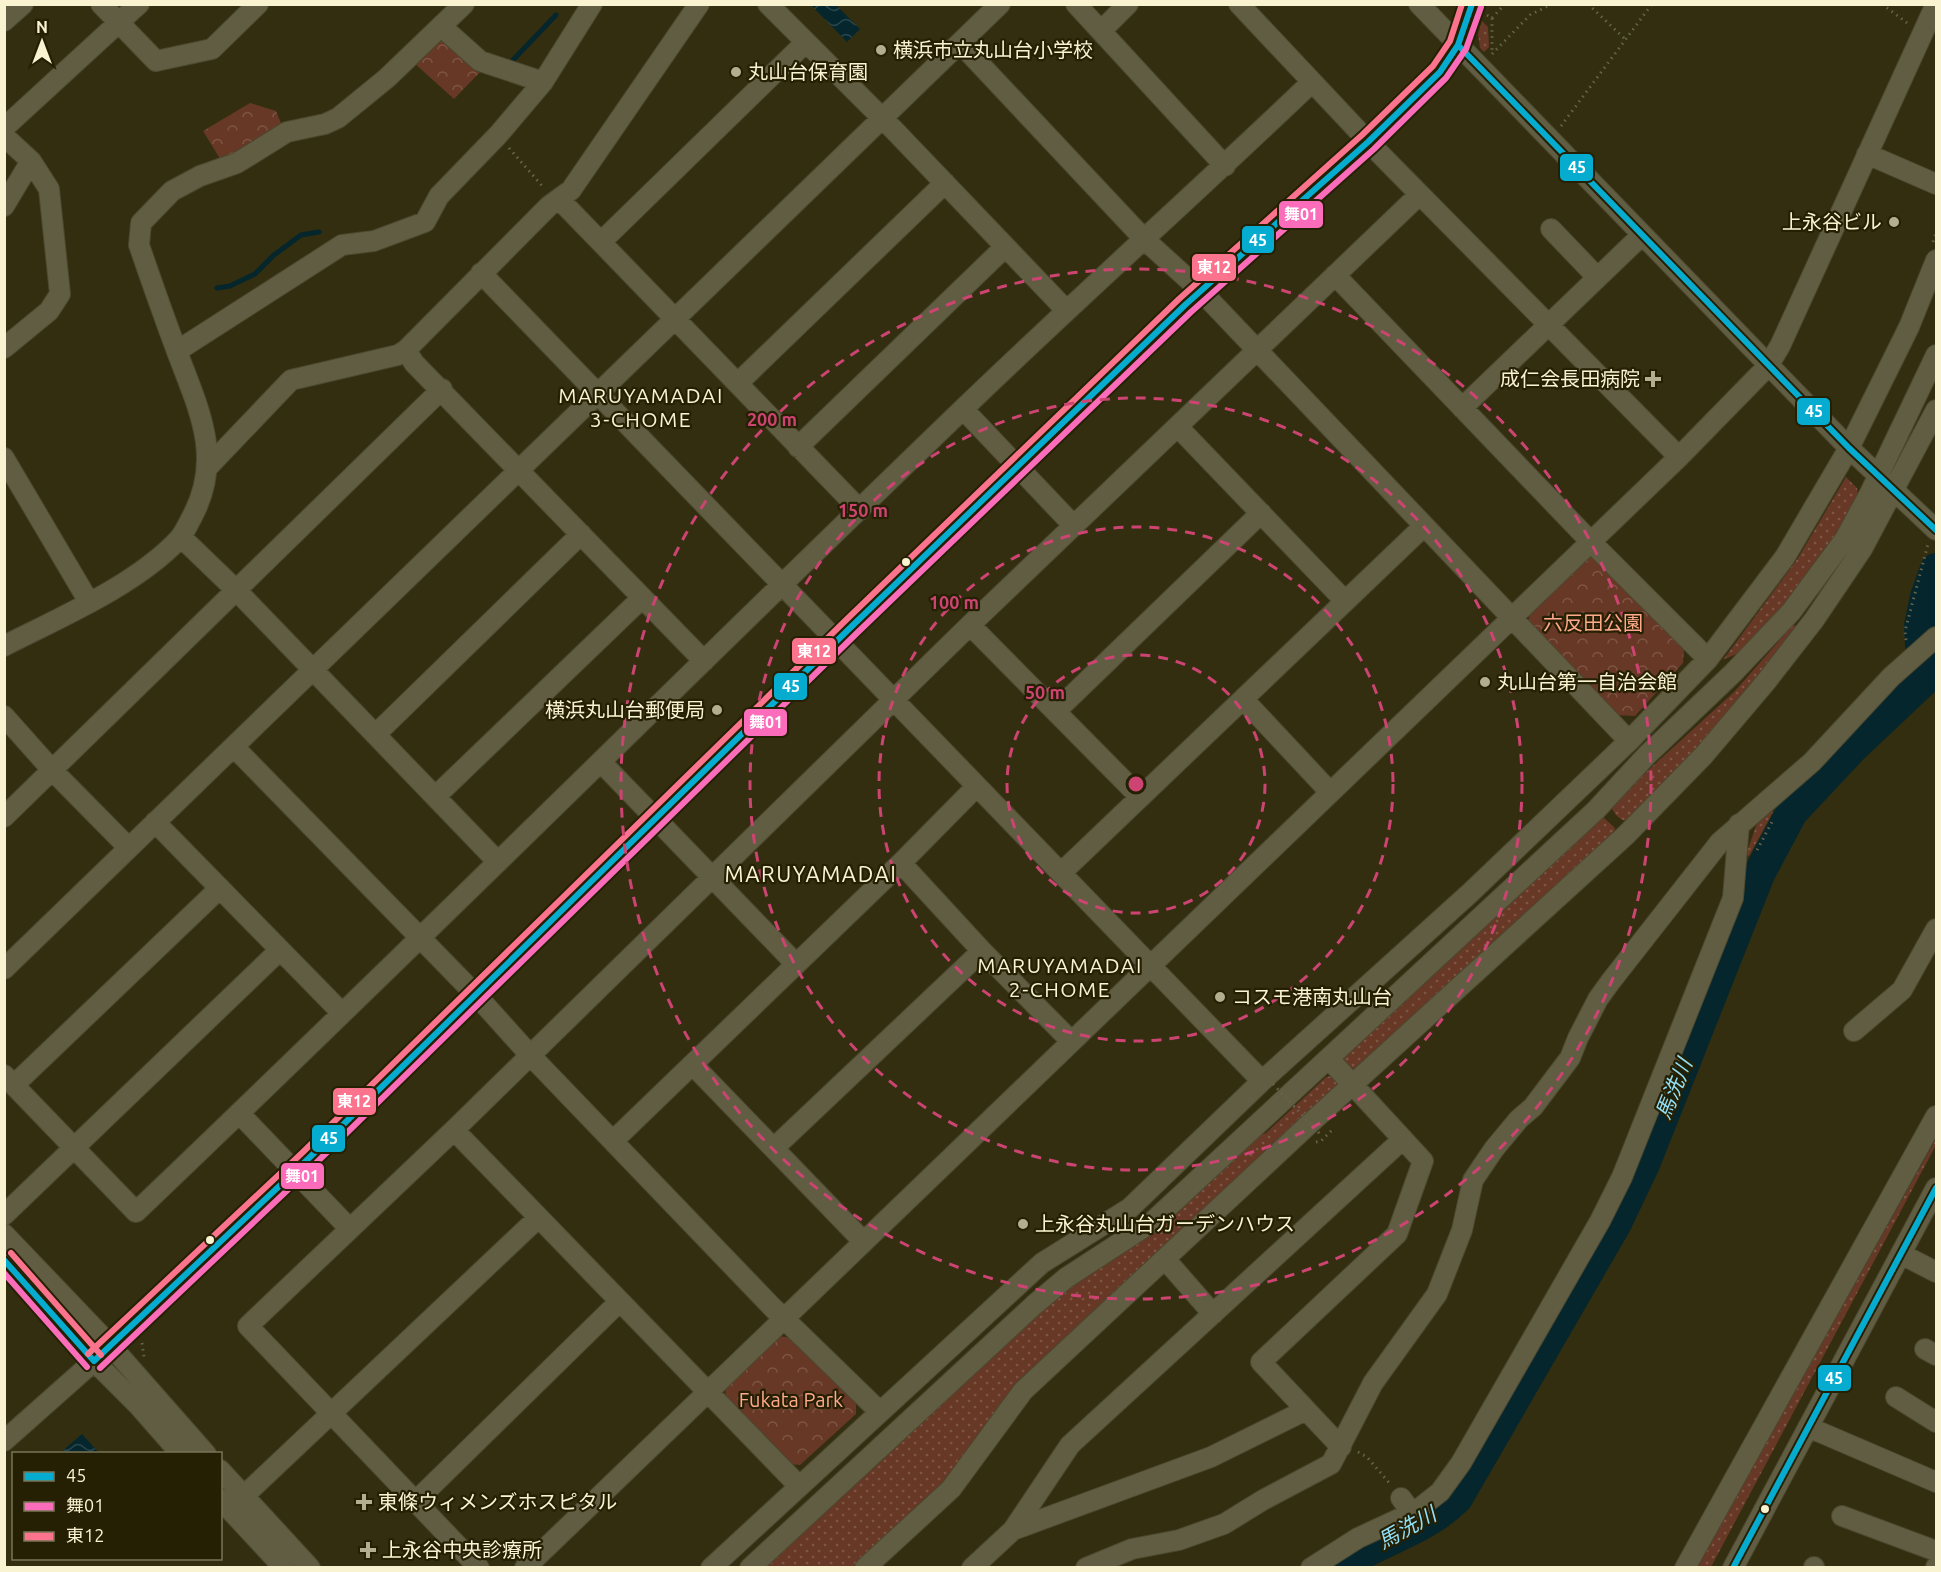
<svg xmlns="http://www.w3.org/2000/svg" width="1941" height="1572" font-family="Ubuntu,'Noto Sans JP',sans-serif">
  <defs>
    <pattern id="grass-dots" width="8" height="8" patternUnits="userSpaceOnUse" patternTransform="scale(1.5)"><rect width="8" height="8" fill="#673825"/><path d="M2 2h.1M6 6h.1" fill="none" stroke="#7e5544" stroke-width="1.8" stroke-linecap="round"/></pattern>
    <pattern id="park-crowns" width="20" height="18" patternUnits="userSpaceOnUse" patternTransform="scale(1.5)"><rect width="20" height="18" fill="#673825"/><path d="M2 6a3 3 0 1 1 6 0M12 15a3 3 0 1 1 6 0" fill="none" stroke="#7e5544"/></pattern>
    <pattern id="water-waves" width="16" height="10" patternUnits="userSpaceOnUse" patternTransform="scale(1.5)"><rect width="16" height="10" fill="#05262c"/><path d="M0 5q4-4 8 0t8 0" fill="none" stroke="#2a464a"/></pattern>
  </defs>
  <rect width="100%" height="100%" fill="#322e0f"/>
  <path fill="url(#grass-dots)" d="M1482,21L1488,27L1489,47L1484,52L1480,48L1478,34Z
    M1846,477L1857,488L1858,496L1826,550L1776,615L1741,652L1723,660L1798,558Z
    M1793,625L1797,626L1798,629L1691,757L1626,821C1618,819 1612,812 1611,804L1734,692Z
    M1769,809L1773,812L1749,856L1746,855L1756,826Z
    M1599,817H1603L1615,828L1614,833L1357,1068L1351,1069L1342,1059V1055Z
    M1332,1076L1338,1083L1337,1089L941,1484L853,1567L757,1568L959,1379L1250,1139L1266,1133L1326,1077Z
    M1936,1139V1145L1711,1567L1696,1568Z"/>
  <path fill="url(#park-crowns)" d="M443,36L482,70L454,99L413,62Z
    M250,103L276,111L283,128L222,162L203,131Z
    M1589,556L1600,557L1684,648L1683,663L1635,716L1615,715L1527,625L1531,610Z
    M777,1336L796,1338L856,1399V1414L800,1465L787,1464L726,1401L725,1386Z"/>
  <path fill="url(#water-waves)" d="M811,5H836L860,29L847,42Z
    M82,1434L99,1453H60Z"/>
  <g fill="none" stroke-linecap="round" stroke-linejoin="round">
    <path stroke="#05262c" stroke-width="5" d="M513,60L556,15
      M217,288L230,286L255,274L274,255L301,235L319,232"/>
    <path stroke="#05262c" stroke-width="32" d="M1338,1568C1377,1540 1422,1533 1457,1498L1616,1223L1644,1164L1759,874L1792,812L1854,746L1923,681L1920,626L1926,597L1936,569"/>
    <defs>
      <path id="minor" d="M101,4L156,61L212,49L258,4
        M768,4L893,129L1066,310
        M1076,4L1225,166
        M1239,4L1381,155L1679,457
        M1419,4L1849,448L1936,530
        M4,21L23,4
        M442,27L480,61L543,82
        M1101,31L1128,4
        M960,43L1145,240L1200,290L1629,741
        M4,128L139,4
        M4,136L31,161L49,189L60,294L49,311L4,348
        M1867,154L1936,184
        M559,199L860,510
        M4,206L31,161
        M1551,229L1597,277
        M601,242L805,43
        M481,273L1262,1081
        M1335,275L1590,541L1708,659
        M406,350L414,363L704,661
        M177,351L342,245L374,241L425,222L439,196L498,135L543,82L592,4
        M738,383L945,183
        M1462,408L1642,235
        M963,409L1074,526
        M1178,427L1345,601
        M798,447L1005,247
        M4,458L89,602
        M207,468L291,380L398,355L406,350L549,206L571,190L699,4
        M181,537L237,591L498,862
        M970,625L1140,797
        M4,646C61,617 136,585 179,539C185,532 189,522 193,515C224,455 197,406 176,349C163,314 151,280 139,245L141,223L172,191L200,176L237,163L287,132L325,124L338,118L387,78L464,4
        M1243,699L1330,792
        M1056,711L1261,513
        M4,716L53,771L129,848
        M376,734L581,534
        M234,747L476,995L530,1055L773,1308L879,1411
        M601,762L796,964
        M436,796L642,598
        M4,817L442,389
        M155,822L342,1013
        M901,863L982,951L1071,1041
        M1061,873L1424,526
        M4,969L1000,4
        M1854,1031L1902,990L1936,929
        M1329,1059L1423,1161L1397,1234L1261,1362L1341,1447
        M693,1065L863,1241
        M4,1075L136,1212C415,946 688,674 965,407C1079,297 1197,192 1312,82
        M14,1085L220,888
        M239,1113L350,1229
        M454,1130L799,1486
        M613,1141L901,863L977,786
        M774,1148L982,951
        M4,1215L280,950
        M4,1234L111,1346L206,1454
        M1901,1254L1936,1272
        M4,1259L94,1361L138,1405L181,1454
        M1165,1259L1213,1314
        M1925,1349L1936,1355
        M1896,1397L1936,1422
        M1808,1427L1936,1482
        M4,1441L129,1330L308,1159L656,820L851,627L1018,468L1200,290L1368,142L1440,72L1458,45L1472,4
        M220,1470L310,1568
        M1401,1498L1412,1513
        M220,1499L284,1568
        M415,1502L619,1302
        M230,1509L538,1218
        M1842,1516L1936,1551
        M1013,1530L1211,1457L1306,1410
        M1814,1567V1568
        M479,1568L248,1326L454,1130L970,625L1419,195
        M525,1568L1679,457L1768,366L1780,346L1936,4
        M711,1568L1042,1263L1130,1208L1262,1081L1470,893L1629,741L1708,659L1785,557L1849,448L1909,327L1936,260
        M750,1568L1034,1305L1066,1278L1152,1222L1596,810L1647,755L1733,673L1791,612L1845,539L1870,493L1936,355
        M865,1568L951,1489L1023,1391L1306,1127L1626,835L1704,755L1765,683L1814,620L1862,549L1936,410
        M972,1568L1013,1530L1070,1445L1403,1139
        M1086,1568L1132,1549L1179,1540L1224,1524L1263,1500L1331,1464L1373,1383L1437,1294L1462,1230L1473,1180L1494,1149L1519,1119L1533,1107L1570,1058L1578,1038L1598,999L1611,981L1720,842L1812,762L1891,677L1936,637
        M1311,1568L1358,1538L1416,1511L1440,1492L1461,1463L1600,1221L1622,1177L1733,898L1739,824
        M1685,1568L1936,1116
        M1733,1568L1936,1188
        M1936,1568V1567"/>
    </defs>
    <use href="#minor" stroke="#4b4830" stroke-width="22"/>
    <path stroke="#66634c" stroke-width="3" stroke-dasharray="1.5 4.5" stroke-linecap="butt" d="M1588,4L1626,40
      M1882,4L1907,23
      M1487,15L1492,18V53
      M1492,18L1505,4
      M1492,54L1530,15L1552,4
      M1561,126L1652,4
      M509,148L544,188
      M1933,242L1936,233
      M1906,640L1905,631L1928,544
      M1757,850L1772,822
      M1316,1142L1321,1141L1334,1128
      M142,1343L144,1357
      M1358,1452L1367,1457L1391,1485"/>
    <use href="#minor" stroke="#615d43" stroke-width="20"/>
    <path stroke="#66634c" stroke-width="3" stroke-dasharray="1.5 4.5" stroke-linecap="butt" d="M1273,1084L1321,1135"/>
    <defs>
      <path id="bus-1" d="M1458,45L1849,448L1936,530
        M4,1260L94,1361
        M94,1361L308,1159L851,627L1185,305L1368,142L1440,72L1458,45L1472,4
        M1733,1568L1936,1188"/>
      <path id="bus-2" d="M4,1273L87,1367
        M100,1368L314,1165L857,633L1191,312L1374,149L1446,78L1466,49L1481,7"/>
      <path id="bus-3" d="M11,1253L101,1355
        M88,1354L302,1153L845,621L1179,299L1362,135L1433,66L1450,41L1462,4"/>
    </defs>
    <use href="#bus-1" stroke="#252004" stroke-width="10"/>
    <use href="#bus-2" stroke="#252004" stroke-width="10"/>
    <use href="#bus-3" stroke="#252004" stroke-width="10"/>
    <use href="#bus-1" stroke="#06acd0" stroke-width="6"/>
    <use href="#bus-2" stroke="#fb6dba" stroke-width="6"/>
    <use href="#bus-3" stroke="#fc738d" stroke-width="6"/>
  </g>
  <g fill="none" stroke="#cd4473" stroke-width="3" stroke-dasharray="10 8">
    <circle cx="1136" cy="784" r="129"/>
    <circle cx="1136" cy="784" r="257"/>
    <circle cx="1136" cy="784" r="386"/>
    <circle cx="1136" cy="784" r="515"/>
  </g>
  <g fill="#b3ae8d" stroke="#252004" stroke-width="2">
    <circle cx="881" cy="50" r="6"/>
    <circle cx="736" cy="72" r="6"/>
    <circle cx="1894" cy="222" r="6"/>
    <path d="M1650 370h6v6h6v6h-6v6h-6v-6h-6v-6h6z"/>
    <circle cx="1485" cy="682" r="6"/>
    <circle cx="717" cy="710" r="6"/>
    <circle cx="1220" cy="997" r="6"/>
    <circle cx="1023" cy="1224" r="6"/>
    <path d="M361 1493h6v6h6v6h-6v6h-6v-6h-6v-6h6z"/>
    <path d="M365 1541h6v6h6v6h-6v6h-6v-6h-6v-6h6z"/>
  </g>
  <g fill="#f9f3d1" stroke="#252004" stroke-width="2">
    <circle cx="906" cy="562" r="5"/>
    <circle cx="210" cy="1240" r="5"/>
    <circle cx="1765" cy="1509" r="5"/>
  </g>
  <g text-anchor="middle" stroke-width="4.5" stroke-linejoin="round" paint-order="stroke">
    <g font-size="20" fill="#f9f3d1" stroke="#252004" text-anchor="start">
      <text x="893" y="57">横浜市立丸山台小学校</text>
      <text x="748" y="79">丸山台保育園</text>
      <text x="1882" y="229" text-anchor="end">上永谷ビル</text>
      <text x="1640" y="386" text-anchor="end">成仁会長田病院</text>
      <text x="1497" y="689">丸山台第一自治会館</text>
      <text x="705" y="717" text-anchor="end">横浜丸山台郵便局</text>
      <text x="1232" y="1004">コスモ港南丸山台</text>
      <text x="1035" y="1231">上永谷丸山台ガーデンハウス</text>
      <text x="378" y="1509">東條ウィメンズホスピタル</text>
      <text x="382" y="1557">上永谷中央診療所</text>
    </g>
    <g font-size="20" fill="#ffa88a" stroke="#252004">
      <text x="1593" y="630">六反田公園</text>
      <text x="791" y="1407">Fukata Park</text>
    </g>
    <g font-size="21" letter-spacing="1.5" fill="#f9f3d1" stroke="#252004">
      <text x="641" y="403">MARUYAMADAI<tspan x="641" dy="24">3-CHOME</tspan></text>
      <text x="1060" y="973">MARUYAMADAI<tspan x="1060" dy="24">2-CHOME</tspan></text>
    </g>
    <g font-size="21" font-style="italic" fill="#91dff7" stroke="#252004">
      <text transform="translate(1674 1089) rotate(-68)" y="7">馬洗川</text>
      <text transform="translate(1407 1528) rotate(-29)" y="7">馬洗川</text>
    </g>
    <g font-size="22" letter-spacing="1.5" fill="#f9f3d1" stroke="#252004">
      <text x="811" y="882">MARUYAMADAI</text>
    </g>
  </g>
  <circle cx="1136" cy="784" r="9" fill="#cd4473" stroke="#252004" stroke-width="3"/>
  <g font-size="18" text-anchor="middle" font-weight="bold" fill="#cd4473" stroke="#252004" stroke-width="4.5" stroke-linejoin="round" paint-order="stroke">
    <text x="772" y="426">200 m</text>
    <text x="863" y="517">150 m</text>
    <text x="954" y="609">100 m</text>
    <text x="1045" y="699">50 m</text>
  </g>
  <g stroke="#252004" stroke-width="2">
    <rect x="1559" y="153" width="35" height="29" rx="6" fill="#06acd0"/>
    <rect x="1278" y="200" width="46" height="29" rx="6" fill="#fb6dba"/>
    <rect x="1241" y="225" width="34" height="29" rx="6" fill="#06acd0"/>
    <rect x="1191" y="253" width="46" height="29" rx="6" fill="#fc738d"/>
    <rect x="1796" y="397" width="35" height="29" rx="6" fill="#06acd0"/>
    <rect x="791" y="637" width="46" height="28" rx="6" fill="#fc738d"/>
    <rect x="773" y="672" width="35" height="29" rx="6" fill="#06acd0"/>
    <rect x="743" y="708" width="45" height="29" rx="6" fill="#fb6dba"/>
    <rect x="332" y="1087" width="45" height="29" rx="6" fill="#fc738d"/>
    <rect x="311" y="1124" width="35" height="29" rx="6" fill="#06acd0"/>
    <rect x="280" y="1162" width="45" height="28" rx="6" fill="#fb6dba"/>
    <rect x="1817" y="1364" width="35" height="28" rx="6" fill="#06acd0"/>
  </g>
  <g font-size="16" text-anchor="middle" font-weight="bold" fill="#fff">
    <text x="1577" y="173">45</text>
    <text x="1301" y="220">舞01</text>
    <text x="1258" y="246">45</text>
    <text x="1214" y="273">東12</text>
    <text x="1814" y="417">45</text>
    <text x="814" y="657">東12</text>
    <text x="791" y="692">45</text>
    <text x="766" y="728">舞01</text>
    <text x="354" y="1107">東12</text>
    <text x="329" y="1144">45</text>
    <text x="302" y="1182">舞01</text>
    <text x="1834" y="1384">45</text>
  </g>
  <rect width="1941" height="1572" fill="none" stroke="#f9f3d1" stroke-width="12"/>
  <rect x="12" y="1452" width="210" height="108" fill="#252004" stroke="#7a7456" stroke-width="1.5"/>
  <rect x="24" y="1472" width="30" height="9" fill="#06acd0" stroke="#7a7456" stroke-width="1.5"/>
  <text x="66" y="1482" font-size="18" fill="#f9f3d1">45</text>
  <rect x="24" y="1502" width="30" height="9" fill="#fb6dba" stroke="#7a7456" stroke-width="1.5"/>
  <text x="66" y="1512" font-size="18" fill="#f9f3d1">舞01</text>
  <rect x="24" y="1532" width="30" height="9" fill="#fc738d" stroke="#7a7456" stroke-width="1.5"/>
  <text x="66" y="1542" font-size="18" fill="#f9f3d1">東12</text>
  <g transform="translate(42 42)" stroke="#252004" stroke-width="4.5" paint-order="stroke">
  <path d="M0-4.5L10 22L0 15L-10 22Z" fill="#f9f3d1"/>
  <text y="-9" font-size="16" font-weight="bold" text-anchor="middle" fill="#f9f3d1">N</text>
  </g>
</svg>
